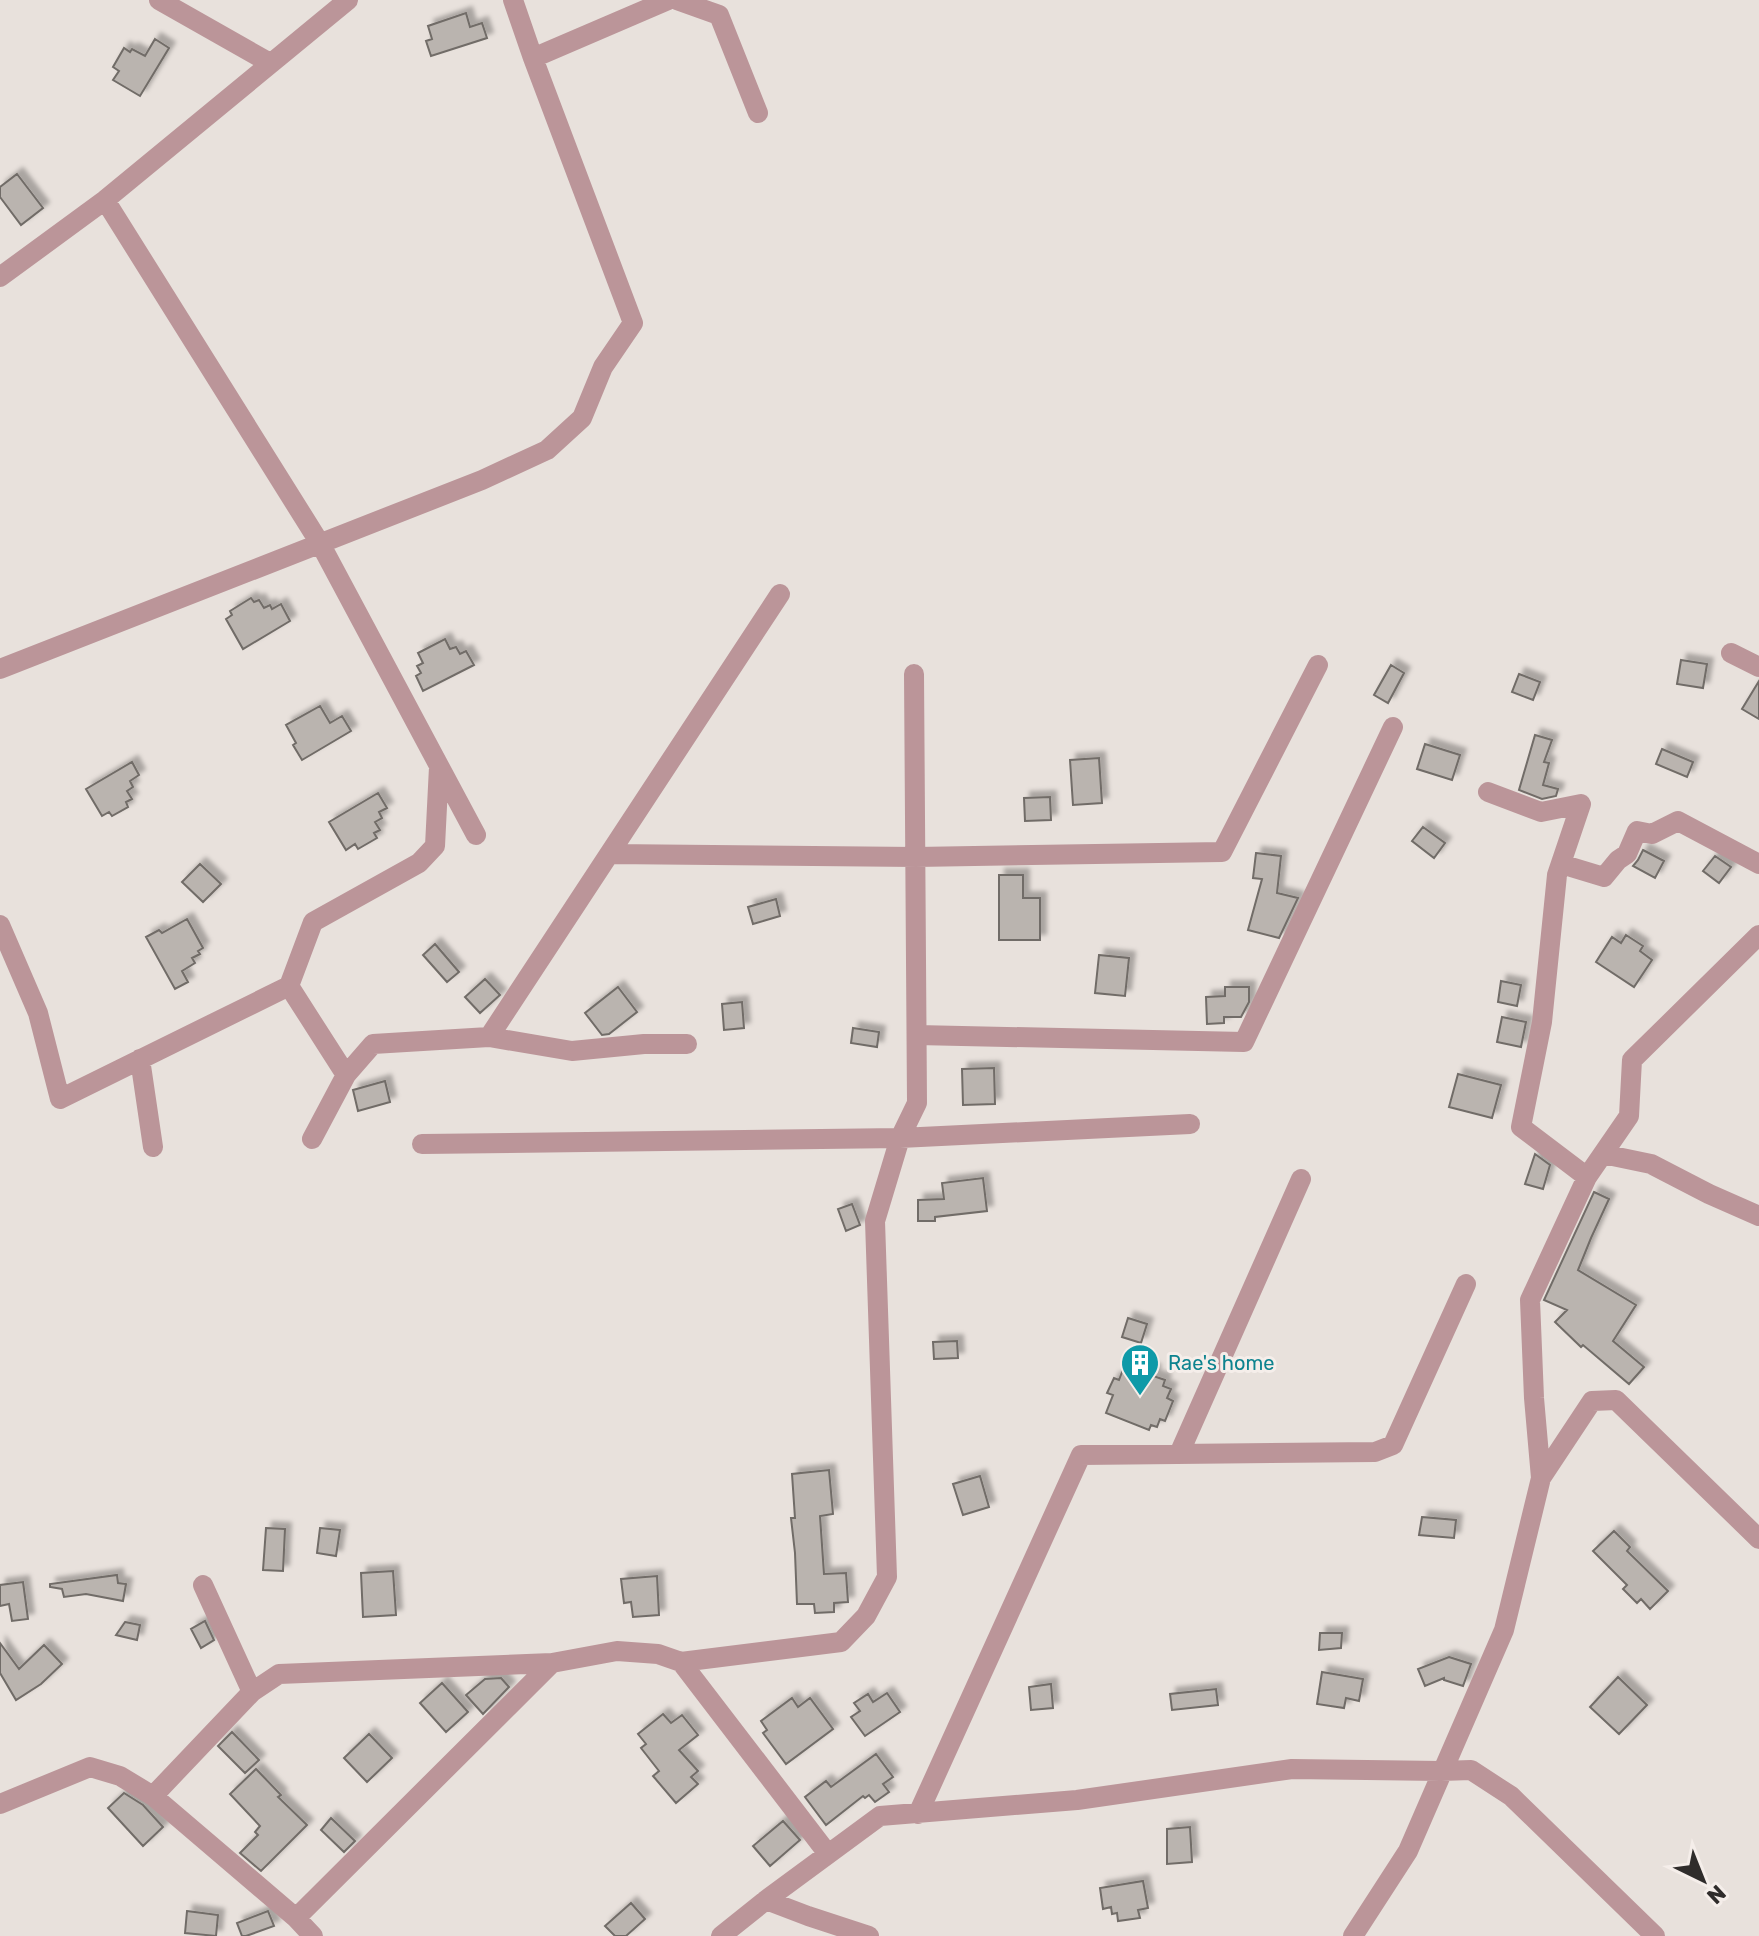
<svg xmlns="http://www.w3.org/2000/svg" width="1759" height="1936" font-family="Rubik,sans-serif">
  <defs>
    <filter id="shadow"><feDropShadow dx="6" dy="-6" stdDeviation="2" flood-color="#0004"/></filter>
  </defs>
  <rect width="100%" height="100%" fill="#e8e1dc"/>
  <path fill="#bab4af" stroke="#716c67" stroke-width="2" filter="url(#shadow)" d="M466,13L470,27L482,23L487,38L431,56L426,41L432,39L428,26Z
    M155,39L169,48L140,96L113,80L119,71L113,67L124,48L130,52L132,49L145,56Z
    M17,174L43,208L21,225L0,197V187Z
    M251,598L254,602L259,600L264,608L270,605L272,609L281,604L290,621L243,649L226,619L232,615L230,611Z
    M445,639L450,649L456,647L460,654L466,651L474,665L423,691L416,676L421,673L417,666L423,663L418,653Z
    M1681,660L1707,664L1703,688L1677,684Z
    M1391,665L1404,673L1388,703L1374,695Z
    M1519,674L1540,682L1533,700L1512,692Z
    M1759,681V719L1742,709Z
    M320,706L330,723L342,716L351,731L302,760L293,745L296,743L286,725Z
    M1535,735L1552,740L1544,762L1549,763L1543,785L1558,789L1556,796L1542,799L1519,790Z
    M1425,744L1460,755L1452,780L1417,769Z
    M1662,749L1693,762L1687,777L1656,764Z
    M1099,758L1102,803L1073,805L1070,760Z
    M132,762L139,775L130,781L133,787L127,791L132,799L126,802L128,807L112,816L109,812L102,816L86,789Z
    M378,793L387,808L379,812L382,818L375,822L380,830L374,833L377,838L358,849L355,844L346,850L329,822Z
    M1050,797L1051,820L1025,821L1024,798Z
    M1423,827L1445,843L1434,858L1412,841Z
    M1643,850L1664,861L1655,878L1633,866L1638,860Z
    M1256,853L1281,856L1277,893L1298,898L1279,938L1248,930L1262,879L1253,878Z
    M1715,856L1731,867L1719,883L1703,871Z
    M200,864L221,884L203,902L182,882Z
    M999,875H1023V898H1040V940H999Z
    M776,899L780,916L753,924L748,907Z
    M187,919L203,948L198,951L200,954L192,958L195,963L182,971L188,982L175,989L146,937L159,930L162,933Z
    M1626,935L1643,946L1640,951L1652,960L1634,987L1596,962L1612,937L1621,943Z
    M435,944L459,972L447,982L423,955Z
    M1099,955L1129,958L1125,996L1095,993Z
    M485,979L500,995L480,1013L465,997Z
    M1501,981L1521,985L1517,1006L1498,1002Z
    M618,987L637,1012L609,1034L602,1035L585,1013Z
    M1225,987H1249V1002L1241,1017H1224V1023L1207,1024L1206,997L1225,996Z
    M742,1002L744,1028L724,1030L722,1004Z
    M1502,1017L1526,1022L1521,1047L1497,1042Z
    M853,1028L879,1032L877,1047L851,1043Z
    M994,1068L995,1104L963,1105L962,1069Z
    M1458,1074L1501,1085L1492,1118L1449,1107Z
    M385,1081L390,1102L358,1111L353,1090Z
    M1535,1154L1550,1165L1543,1189L1525,1184Z
    M983,1178L987,1211L935,1217V1221H918V1200L944,1199L942,1183Z
    M1594,1192L1609,1199L1591,1238L1578,1270L1636,1305L1613,1341L1644,1367L1629,1384L1583,1345L1581,1347L1555,1322L1567,1310L1544,1300Z
    M852,1204L860,1225L846,1231L838,1209Z
    M1128,1318L1147,1324L1141,1343L1122,1337Z
    M957,1341L958,1358L934,1359L933,1342Z
    M1127,1359L1155,1371L1153,1376L1165,1380L1163,1386L1171,1389L1167,1398L1173,1401L1165,1421L1160,1419L1157,1427L1151,1425L1149,1430L1106,1413L1113,1395L1107,1393L1114,1378L1119,1380Z
    M829,1470L833,1514L820,1516L824,1574L846,1573L848,1602L834,1603V1612L815,1613L814,1604H797L795,1553L791,1518H795L792,1474Z
    M980,1476L989,1507L963,1515L953,1484Z
    M1422,1517L1456,1520L1454,1538L1419,1535Z
    M266,1528L285,1529L283,1571L263,1570Z
    M320,1528L340,1530L336,1556L317,1553Z
    M1614,1531L1630,1547L1627,1551L1668,1591L1650,1609L1641,1599L1637,1603L1623,1589L1627,1585L1593,1551Z
    M393,1571L396,1615L363,1617L361,1573Z
    M117,1575L118,1583L126,1584L123,1601L86,1594L64,1597L62,1589L50,1587V1584Z
    M657,1576L659,1615L633,1617L631,1602L624,1603L621,1579Z
    M23,1582L28,1619L12,1621L9,1604L0,1606V1585Z
    M205,1621L214,1640L201,1648L191,1629Z
    M125,1622L140,1625L137,1640L116,1635Z
    M1320,1633H1342L1341,1648L1319,1650Z
    M0,1643L19,1669L44,1645L62,1664L41,1684L16,1700L0,1673Z
    M1449,1657L1471,1664L1463,1686L1444,1680V1678L1425,1686L1418,1669Z
    M1322,1672L1363,1679L1359,1701L1346,1698L1344,1708L1317,1704Z
    M1618,1677L1647,1705L1619,1734L1590,1707Z
    M501,1678L509,1687L483,1714L466,1695L485,1679Z
    M442,1683L468,1712L446,1732L420,1703Z
    M1051,1684L1053,1708L1031,1710L1029,1687Z
    M1216,1689L1218,1705L1172,1710L1170,1694Z
    M887,1693L900,1712L865,1736L851,1717L860,1711L854,1703L868,1694L873,1702Z
    M792,1698L798,1707L810,1698L833,1729L786,1764L763,1733L767,1730L761,1721Z
    M663,1714L671,1723L682,1715L698,1735L679,1750L698,1771L691,1777L698,1784L676,1803L653,1776L659,1771L641,1748L646,1744L638,1734Z
    M232,1732L259,1760L245,1773L218,1746Z
    M369,1734L392,1758L367,1782L344,1758Z
    M876,1754L893,1777L883,1784L889,1792L875,1802L869,1795L865,1798L863,1796L826,1825L805,1797L826,1781L831,1787Z
    M256,1769L281,1795L278,1797L307,1825L261,1871L240,1853L258,1835L255,1832L260,1826L230,1794Z
    M124,1793L143,1805L163,1827L143,1846L108,1808Z
    M331,1818L355,1841L344,1852L321,1830Z
    M783,1821L800,1840L770,1866L753,1846Z
    M1190,1827L1192,1862L1167,1864V1829Z
    M1143,1881L1148,1908L1138,1910L1140,1918L1118,1921L1117,1913L1112,1914L1111,1907L1103,1909L1100,1888Z
    M631,1903L645,1919L626,1936H615L605,1926Z
    M187,1911L218,1915L216,1936L185,1933Z
    M268,1911L274,1926L246,1936H242L237,1923Z"/>
  <g fill="none" stroke-linecap="round" stroke-linejoin="round">
    <path stroke="#bb9599" stroke-width="20" d="M159,0L270,63
      M677,0L719,15L758,113
      M533,58L668,0
      M105,200L321,545L476,835
      M0,277L105,200L348,0
      M1731,653L1759,667
      M0,669L482,480L547,450L582,418L603,367L633,323L533,58L513,0
      M1488,792L1541,812L1581,804L1557,875L1542,1022L1521,1127L1587,1177
      M610,854L916,857L1222,852L1318,665
      M1561,864L1604,877L1618,860L1627,854L1637,831L1652,834L1678,821L1759,864
      M0,925L38,1013L60,1099L289,986L313,922L419,863L435,846L439,767
      M289,986L346,1075
      M917,1035L1244,1042L1393,727
      M489,1037L780,594
      M140,1059L153,1147
      M312,1139L346,1075L373,1044L489,1037L572,1051L644,1044H687
      M422,1144L900,1138L1190,1124
      M1603,1154L1651,1164L1709,1194L1759,1216
      M1179,1454L1301,1179
      M1541,1478L1592,1401L1616,1400L1759,1539
      M203,1585L252,1692
      M681,1662L828,1854
      M153,1796L252,1692L279,1674L552,1663L617,1651L658,1654L681,1662L841,1642L866,1616L887,1577L875,1221L900,1138L917,1103L914,674
      M0,1804L90,1767L120,1776L153,1796L296,1918L313,1936
      M918,1814L1081,1455L1375,1452L1393,1445L1466,1284
      M766,1900L808,1916L869,1936
      M296,1918L552,1663
      M721,1936L766,1900L880,1816L1077,1800L1292,1769L1441,1771L1471,1770L1511,1796L1655,1936
      M1353,1936L1408,1851L1504,1630L1541,1478L1534,1398L1530,1300L1587,1177L1629,1116L1632,1060L1759,935"/>
  </g>
  <defs>
    <symbol id="building-pin" viewBox="-11 -11 22 30"><path d="M0 17L-7.5 6A9.5 9.5 0 1 1 7.5 6Z" fill="#0f9aa8" stroke="#f5eeea"/><path d="M-4-6H4V6H1V3H-1V6H-4ZM-2.5-4.3h1.7v1.8h-1.7ZM.8-4.3h1.7v1.8H.8ZM-2.5-1h1.7V.8h-1.7ZM.8-1h1.7V.8H.8Z" fill="#fff"/></symbol>
  </defs>
  <g fill-rule="evenodd">
    <use href="#building-pin" x="1118" y="1341" width="44" height="60"/>
  </g>
  <g text-anchor="middle" stroke-width="6" stroke-linejoin="round" paint-order="stroke">
    <g font-size="20" fill="#0d838f" stroke="#f5eeea" text-anchor="start">
      <text x="1168" y="1370">Rae's home</text>
    </g>
  </g>
  <g transform="translate(1703 1880) rotate(137)" stroke="#f5eeea" stroke-width="6" paint-order="stroke">
  <path d="M0-6L14 30L0 20L-14 30Z" fill="#2f2c2b"/>
  <text y="-12" font-size="22" font-weight="bold" text-anchor="middle" fill="#2f2c2b">N</text>
  </g>
</svg>
